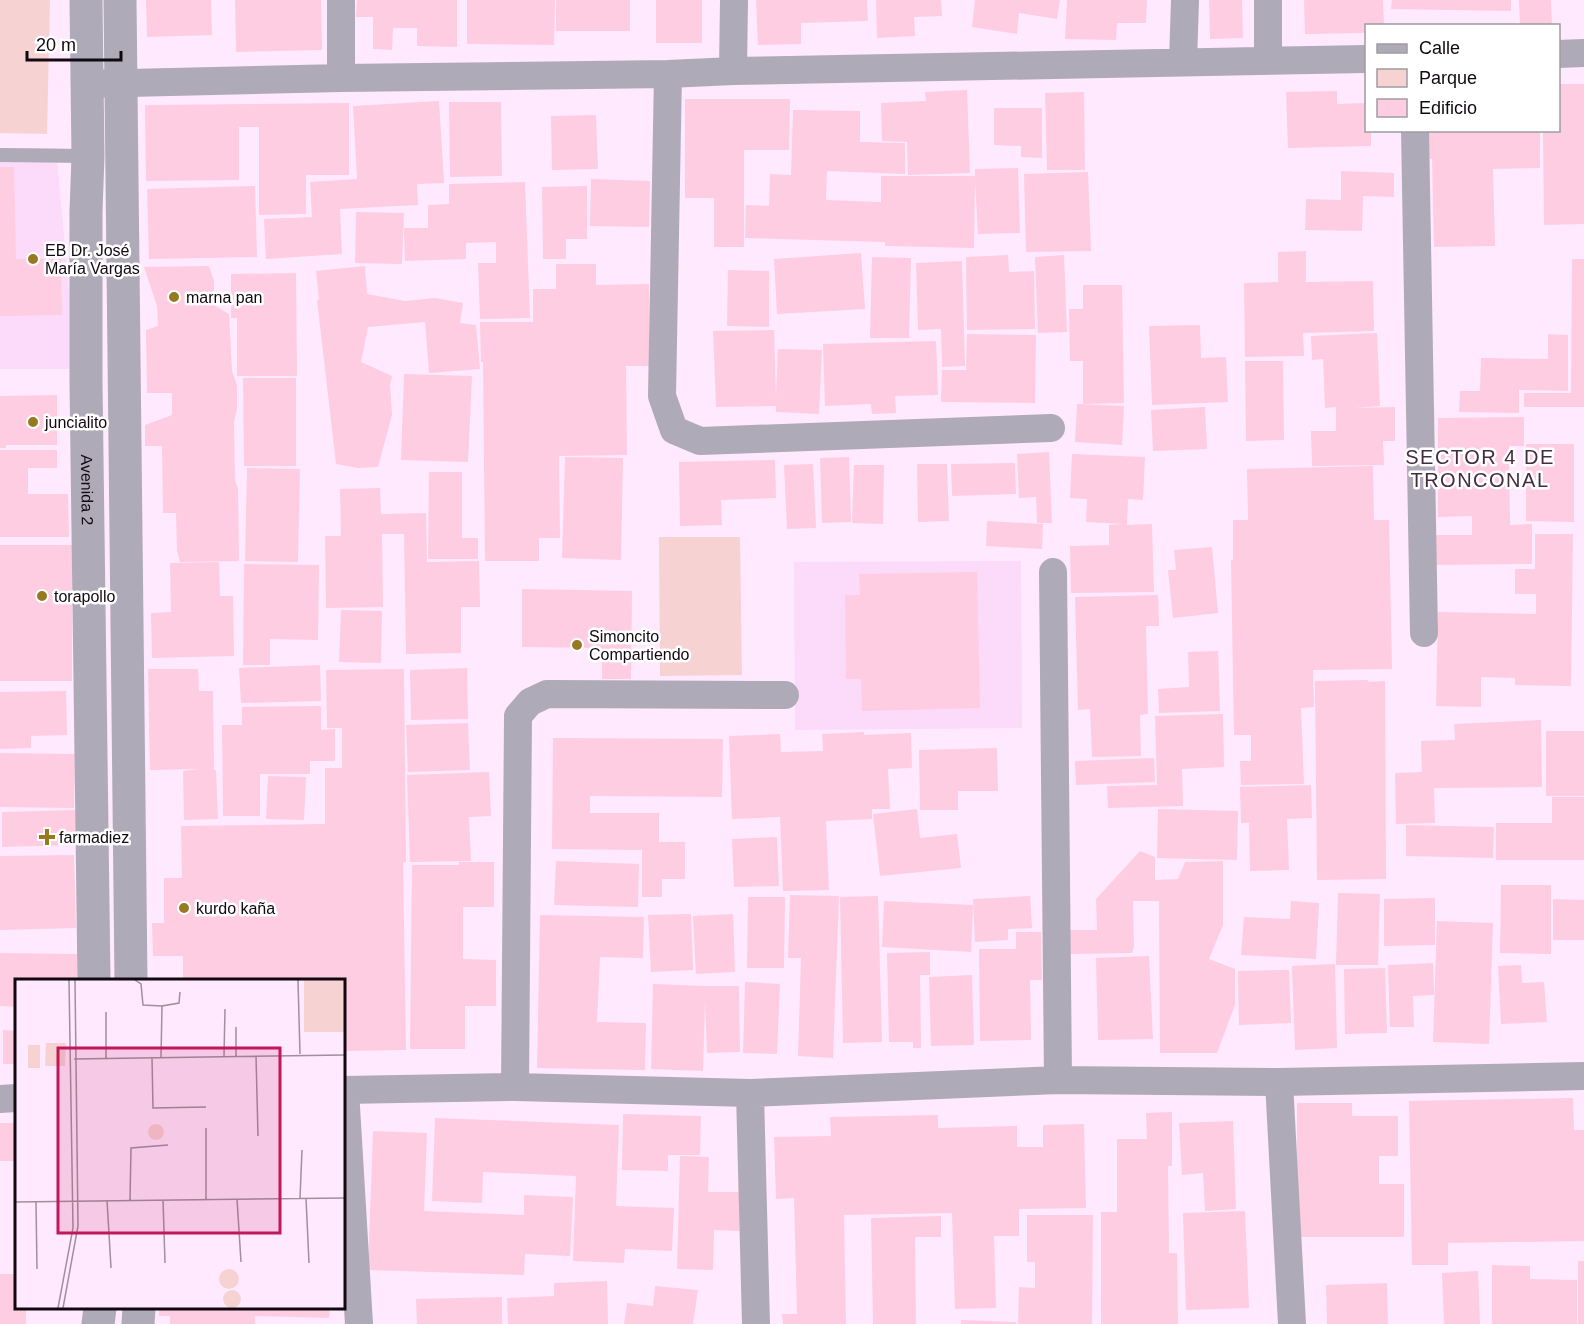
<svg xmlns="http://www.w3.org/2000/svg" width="1584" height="1324" font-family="Arial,sans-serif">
  <rect width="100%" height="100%" fill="#ffe9fe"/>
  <path fill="#fcdafa" d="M0,148H56L76,369H0Z
    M1021,561L1022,728L795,730L794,562Z"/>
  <path fill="#f7d2d3" d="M0,0H50L47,134L0,133Z
    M659,537H740L742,675L660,676Z"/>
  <path fill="#fecde1" d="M146,0H211L212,35L147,37Z
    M235,0H321L322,50L236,52Z
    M357,0H457V47L417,46V28H393L392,50L373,49V17H356Z
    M467,0H555L554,45L467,44Z
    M556,0H630V31H556Z
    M656,0H702V43H656Z
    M756,0H867L868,21L801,23V44L758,45Z
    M876,0H941L942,16L914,17L915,36L877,38Z
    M975,0H1060L1057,19L1019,13L1017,34L972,27Z
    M1067,0H1147L1146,23H1117L1116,40L1065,39Z
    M1209,0H1242L1243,38L1210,39Z
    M1304,0H1383L1384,26H1366V33L1305,34Z
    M1392,0H1511V11L1391,9Z
    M1519,0H1551L1552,26H1520Z
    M1558,84H1584V224L1544,225L1543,130H1558Z
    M967,90L970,173L908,175L907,142L882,141L881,103L926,101L925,92Z
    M1337,91V104L1366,103V130H1371V146L1288,148L1286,92Z
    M1084,92L1085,170H1047L1045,93Z
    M685,99H790L789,150H744V247H714V198H685Z
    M439,101L444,183L417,184L418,205L340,209L342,254L266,259L264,219L312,217L310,182L357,179L353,106Z
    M449,102H501L502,176L450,177Z
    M349,103V175H306V214L259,215V127H239V180L146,181L145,105Z
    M994,108H1042V158L1021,157V146L994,145Z
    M793,110L860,111V142L905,143V174L827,171L826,200L881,202V176H975V169L1018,168L1020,233L978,234L975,180L974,248L885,246V242L745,238L746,205L769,206L770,174L791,175Z
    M596,115L598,169L552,170L551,116Z
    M1428,130H1540V168L1493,169L1495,246L1434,247L1432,159H1429Z
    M0,167H14L16,259H61L62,315L0,316Z
    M1341,171L1394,173V197L1363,196L1362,231L1305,230L1306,199L1341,200Z
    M1088,172L1091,251L1026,252L1024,174Z
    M591,179L650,181L649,227L590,226Z
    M525,182L530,318L480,319L478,263H496V242L466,243V259L405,261L404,228H428V205L449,204V184Z
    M255,186L257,257L149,259L147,189Z
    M587,186V239H566V259H543L542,187Z
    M356,212L404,213L402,264L355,263Z
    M1306,251V282L1373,281L1374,331L1303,333L1304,356L1245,357L1244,283L1278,282V252Z
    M861,253L865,309L777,314L774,259Z
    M1008,255L1009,272L1034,271L1035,329L967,330L966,257Z
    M1064,255L1067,332L1038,333L1035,257Z
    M872,257L911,258L909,338H870Z
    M1572,259H1584V407H1524V393H1571Z
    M962,261L965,366L942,367L941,329L918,330L916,263Z
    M556,264H596V285L649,284V366H626L627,455L559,456L560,538H539V561H485L483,362H481L480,322H533V289H556Z
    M209,266L214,281V305L229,314L232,371L237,385V409L234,422L235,480L238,489L239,561L180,562L177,551L176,513H163L162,446H145V425L172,415V393H147L146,330L158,326L157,306L144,267Z
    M365,266L367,294L405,301L435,298L463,303L460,323L476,325L480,369L429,373L425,322L368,327L361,362L392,376L390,385L392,415L378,467L358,468L336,464L317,300H319L316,271Z
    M728,270L769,271V327L727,326Z
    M296,273L297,376H237V318H231V274Z
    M1083,285H1122L1124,403L1083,404V361H1070L1069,309H1083Z
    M1200,325L1201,358L1226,357L1228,402L1152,405L1149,326Z
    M774,330L776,397L778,349L822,350L819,414L776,412V406L716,407L713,331Z
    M1377,333L1380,406L1354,408L1395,407V441H1383L1384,465L1312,466L1311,431H1336V407L1325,408L1323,359L1312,360L1311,336Z
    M967,334L1036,335L1035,403L941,402L942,370H966Z
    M1548,334L1568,335V391L1519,390V413L1459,412L1460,391H1480L1481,358L1548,359Z
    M936,341L938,395L895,396L896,413L872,414L871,404L825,406L823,344Z
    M1245,361H1283L1284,440L1246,441Z
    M404,374L472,376L468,462L401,460Z
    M243,378H296V466H244Z
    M57,395V445H6V448H0V396Z
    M1077,404L1124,406L1122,445L1075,442Z
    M1205,407L1207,449L1153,451L1151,410Z
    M1524,417V446H1509L1510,525L1532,524V564L1435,565L1434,535H1472V516L1438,517V418Z
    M1526,444H1574V522L1526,521Z
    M0,450H57V468H28V494H68L69,537H0Z
    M1049,452L1052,523H1037L1036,497L1019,498L1017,454Z
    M1072,454L1145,457L1143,500L1128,499L1127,525L1152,524L1154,592L1071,593L1070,546L1109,545V525L1124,524L1086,522L1087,499L1070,498Z
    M565,457L623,458L621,560L562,558Z
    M849,457L851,522L822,523L820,458Z
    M775,460L776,498L721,500L722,525L680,526L679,462Z
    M1015,463L1016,494L952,496L951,464Z
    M813,464L816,528L787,529L784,465Z
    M917,464H947L949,521L918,522Z
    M854,465H884L883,524L852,523Z
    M1373,466L1374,520H1389L1392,669L1313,670L1314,707L1301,708L1304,784L1241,785L1240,761H1251V735H1234L1231,560H1233V520H1248L1247,469Z
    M247,468L300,469L298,562L245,561Z
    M429,472H462V538H478V559H428Z
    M380,488L381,514L426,513L427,562L479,561L480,607H461V653L406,654L404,534H382L383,607L326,608L325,536H341L340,489Z
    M987,521L1043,524L1042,549L986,546Z
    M1535,534H1573L1571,686L1515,685V678L1481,677V707L1436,706L1438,612L1536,614V594H1515V569H1535Z
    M0,545H72V681H0Z
    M1212,547L1218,613L1173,618L1168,570H1176L1174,550Z
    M219,562L220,596H233L234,656L152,658L151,613L171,612L170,563Z
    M244,564L319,565L318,640L270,639V665H243Z
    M977,572L980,708L862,711L861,679H846L845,595H860L859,574Z
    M522,589L632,591L631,679H602V648L522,647Z
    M1158,595L1159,626H1146L1148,714L1140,715L1141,756L1092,757L1090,709L1078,710L1075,597Z
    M341,610L382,611L381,663L339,662Z
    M1218,651L1220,711L1159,713L1158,689L1189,687L1188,652Z
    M320,665L321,701L241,703L239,668Z
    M467,668L468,719L411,720L410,670Z
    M148,669H198L199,691H213L214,770H216L218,819L184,820L183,771L199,769L150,770Z
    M404,669L406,862H403L406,1050L344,1051V980H183V956H153L152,923H164V878H182L181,826L325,824V768H342V728H327L326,670Z
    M1368,680V682L1385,681L1386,879L1317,880L1315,681Z
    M66,691L67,735L31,736V748L0,749V692Z
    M321,706V730L335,729V761H310V774H260V816H223L222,725H242V707Z
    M1223,714L1224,767L1182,769L1183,806L1108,808L1107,786L1157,785L1155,716Z
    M1541,720L1542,787L1434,788L1435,823L1396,824L1395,773L1422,772L1421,741L1455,740L1454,724Z
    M468,723L470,770L408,772L406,725Z
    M1546,731H1584V796H1546Z
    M864,732V735L911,733L912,768L888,769L890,809H872V819L826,821L829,890L783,891L780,817L732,819L729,736L780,734L781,752L823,751L822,734Z
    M553,738L723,739L722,797L590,796V813H659V842H685V879H662V897H642V850L552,849Z
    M997,748L998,791H958V810H920L919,750Z
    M0,753L75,754L74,808L0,807Z
    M1154,758L1155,782L1076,785L1075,761Z
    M489,772L491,816L469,817L471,861L410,862L407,775Z
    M268,776L306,777L304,820L266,819Z
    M1311,785L1312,818L1287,819L1289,870L1250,871L1249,823H1241L1240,787Z
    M1552,797H1584V860H1496V823H1552Z
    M917,809L920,838L957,834L961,868L880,876L873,814Z
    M1158,809L1238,811L1237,860L1157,858Z
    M76,810L77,845L2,847V812Z
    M1406,825L1494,827L1493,858L1406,856Z
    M777,837L779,886L734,887L732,839Z
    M1140,851L1155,857V880L1178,879L1185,862L1223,861V925L1209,959L1235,969V1005L1217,1053H1160L1159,901H1133L1134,947L1132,953L1068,954L1067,930H1097L1096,899Z
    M74,855L76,928L0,930V856Z
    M556,861L639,864L638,907L554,905Z
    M459,862H494V907H463V959L496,960V1006H465V1049H410L412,865H459Z
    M1501,885H1551V954L1500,953Z
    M1338,893L1380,894L1378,965H1336Z
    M790,895L839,896L833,1058L798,1056L801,958H788Z
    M878,896L882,1042L843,1043L840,897Z
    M1030,896L1032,928L1008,929V940L975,942L973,899Z
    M748,897H785L784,968H747Z
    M1435,898V945L1384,946V899Z
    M1553,899L1584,900V940H1553Z
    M884,901L973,905L971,952L882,947Z
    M1291,901L1319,903L1316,959L1241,955L1244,917L1290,919Z
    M691,914L693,970L651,972L648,915Z
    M733,914L735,972L696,974L693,916Z
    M540,915L644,917L643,958L600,957L597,1022L646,1023L645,1070L537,1068Z
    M1437,921L1493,923L1489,1044L1433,1042Z
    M1016,932H1041L1042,980H1030L1031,1040L980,1041L979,949H1016Z
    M930,952V975H920L921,1048H913V1042H889L887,953Z
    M0,953L78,954L77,980H16V1007L0,1006Z
    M1149,956L1153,1039L1098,1040L1096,958Z
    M1433,963L1434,995L1413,996L1414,1027H1390L1388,965Z
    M1335,964L1337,1048L1295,1050L1292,966Z
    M1521,965L1522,983L1544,982L1547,1022L1501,1024L1498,966Z
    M1385,968L1387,1033L1345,1034L1344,969Z
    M1289,970L1291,1023L1239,1025L1238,971Z
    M972,975L974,1045L931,1046L929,977Z
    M745,982L780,984L777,1054L743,1053Z
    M653,984L706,986H739L740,1052L707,1053L705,999L703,1071L651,1069Z
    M3,1030L16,1031V1064H3Z
    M1573,1098L1574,1130H1584V1241L1448,1243V1265H1412L1409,1101Z
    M1297,1103H1352V1116H1398V1156H1379V1184H1404V1237H1297Z
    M1172,1112V1166H1168L1169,1253H1177L1178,1324H1101V1212H1117V1139H1147L1146,1113Z
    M623,1114L701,1116L700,1155H668V1171L622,1170Z
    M938,1115V1128L1017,1126V1147H1043V1125L1084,1124L1086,1208L1019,1209V1236H994L996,1308L955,1309L952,1213L844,1215L846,1324H783L782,1314H797L794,1198L776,1199L774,1137L831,1136L830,1117Z
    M435,1118L619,1125L616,1206L674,1208L672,1251L625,1249L624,1263L573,1261L576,1176L483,1172L482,1203L432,1201Z
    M1233,1121L1236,1209L1205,1211L1203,1173L1182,1175L1179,1123Z
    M0,1123H16V1161H0Z
    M373,1131L427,1133L424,1211L524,1215V1195L573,1197L570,1256L525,1254L524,1275L368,1270Z
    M680,1156L709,1157L708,1192H740L739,1231L714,1230L713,1270L677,1269Z
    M1245,1211L1249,1308L1186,1310L1183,1213Z
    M1027,1215H1093L1092,1324H1018L1019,1287L1035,1288V1262H1027Z
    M941,1216V1237H915L916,1324H873L871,1218Z
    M1578,1261H1584V1324H1578Z
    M1492,1265L1530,1266V1279L1577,1280V1324H1492Z
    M1478,1271L1480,1324H1444L1442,1273Z
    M0,1274H16V1308H26V1324H0Z
    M607,1281L608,1324H508L507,1298L554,1296V1283Z
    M1387,1283L1388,1324H1327L1326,1285Z
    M655,1286L698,1290L693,1324H624L627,1303L653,1306Z
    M502,1297V1324H417L416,1299Z
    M159,1308H330L329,1318L255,1316V1324H170V1316H159Z
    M961,1320L1016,1322V1324H961Z"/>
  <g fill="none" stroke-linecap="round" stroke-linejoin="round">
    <path stroke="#afaab8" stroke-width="14" d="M0,155L88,156"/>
    <path stroke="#afaab8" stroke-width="28" d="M341,0V78
      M1268,0V61
      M1558,54L1584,53
      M1183,62L1185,0
      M733,71L734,0
      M668,74L662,396L674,430L700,441L1051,428
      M86,84L341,78L668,74L733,71L1366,59
      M1415,130L1424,633
      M1053,572L1058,1080
      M1279,1082L1292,1324
      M515,1087L518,716L530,702L547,694L785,695
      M344,1090L515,1087L750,1093L1058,1080L1279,1082L1584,1076
      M345,1090L359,1324
      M750,1093L756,1324
      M0,1099L16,1098"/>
    <g stroke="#afaab8" stroke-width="33">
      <path id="s1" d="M86,0L88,156L86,212V382L94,980"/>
      <path d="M120,0L131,980"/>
      <path d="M98,1324L100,1308"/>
      <path d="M138,1324L139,1308"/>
    </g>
  </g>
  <g fill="#977922" stroke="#fff" stroke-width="2">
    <circle cx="33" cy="259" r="6"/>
    <circle cx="174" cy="297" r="6"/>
    <circle cx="33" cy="422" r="6"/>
    <circle cx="42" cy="596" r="6"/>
    <circle cx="577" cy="645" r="6"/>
    <path d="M44 828h6v6h6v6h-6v6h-6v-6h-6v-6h6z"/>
    <circle cx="184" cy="908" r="6"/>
  </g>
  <g text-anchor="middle" stroke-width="5" stroke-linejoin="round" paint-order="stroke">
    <g font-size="16" fill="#110810" stroke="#fff" text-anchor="start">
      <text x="45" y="256">EB Dr. José<tspan x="45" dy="18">María Vargas</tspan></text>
      <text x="186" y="303">marna pan</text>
      <text x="45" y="428">juncialito</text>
      <text x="54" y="602">torapollo</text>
      <text x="589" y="642">Simoncito<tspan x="589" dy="18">Compartiendo</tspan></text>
      <text x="59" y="843">farmadiez</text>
      <text x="196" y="914">kurdo kaña</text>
    </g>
    <g font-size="16" fill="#110810" stroke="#fff">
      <text dy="6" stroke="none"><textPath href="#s1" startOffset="490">Avenida 2</textPath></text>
    </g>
    <g font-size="20" letter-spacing="1.5" fill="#422d41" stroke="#fff">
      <text x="1480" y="464">SECTOR 4 DE<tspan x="1480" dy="23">TRONCONAL</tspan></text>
    </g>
  </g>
  <g transform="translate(15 979)">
    <rect width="330" height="330" fill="#ffe9fe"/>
    <path d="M289,1H330V53H289ZM31,64H51L50,87H30ZM13,66H25V89H13ZM133 153a8 8 0 1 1 16 0a8 8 0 1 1-16 0ZM204 300a10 10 0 1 1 20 0a10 10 0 1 1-20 0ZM208 320a9 9 0 1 1 18 0a9 9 0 1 1-18 0Z" fill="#f7d2d3"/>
    <path fill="none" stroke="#a08f9f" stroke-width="1.5" d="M120,1L126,5L128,26L147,27M283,1L285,75M91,33V79M221,48V77M209,77L210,30M241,77L243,157M137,79L138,129L191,128M146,79L147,27L164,24L165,13M59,80L330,76M191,149V220M285,219L287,171M291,219L294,284M222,220L226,283M92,221L96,289M115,221L116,169L153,166M148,221L150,284M0,223L330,219M21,223L22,290M43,329L58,249L54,1M48,329L63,247L60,1"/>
    <path fill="#c2185b" fill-opacity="0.15" stroke="#c2185b" stroke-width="3" d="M43,69H265V254H43Z"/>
    <rect width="330" height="330" fill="none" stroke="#110810" stroke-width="3"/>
  </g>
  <rect x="1365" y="24" width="195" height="108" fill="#ffffff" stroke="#a09c9f" stroke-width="1.5"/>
  <rect x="1377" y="44" width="30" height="9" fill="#afaab8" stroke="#a09c9f" stroke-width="1.5"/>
  <text x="1419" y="54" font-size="18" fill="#110810">Calle</text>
  <rect x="1377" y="69" width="30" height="18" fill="#f7d2d3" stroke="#a09c9f" stroke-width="1.5"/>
  <text x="1419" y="84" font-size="18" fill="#110810">Parque</text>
  <rect x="1377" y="99" width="30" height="18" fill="#fecde1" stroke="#a09c9f" stroke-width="1.5"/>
  <text x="1419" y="114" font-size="18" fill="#110810">Edificio</text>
  <path d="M27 51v9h94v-9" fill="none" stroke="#110810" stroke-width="3"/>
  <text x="36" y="51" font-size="18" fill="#110810" stroke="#ffffff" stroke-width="4.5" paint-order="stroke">20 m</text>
</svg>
